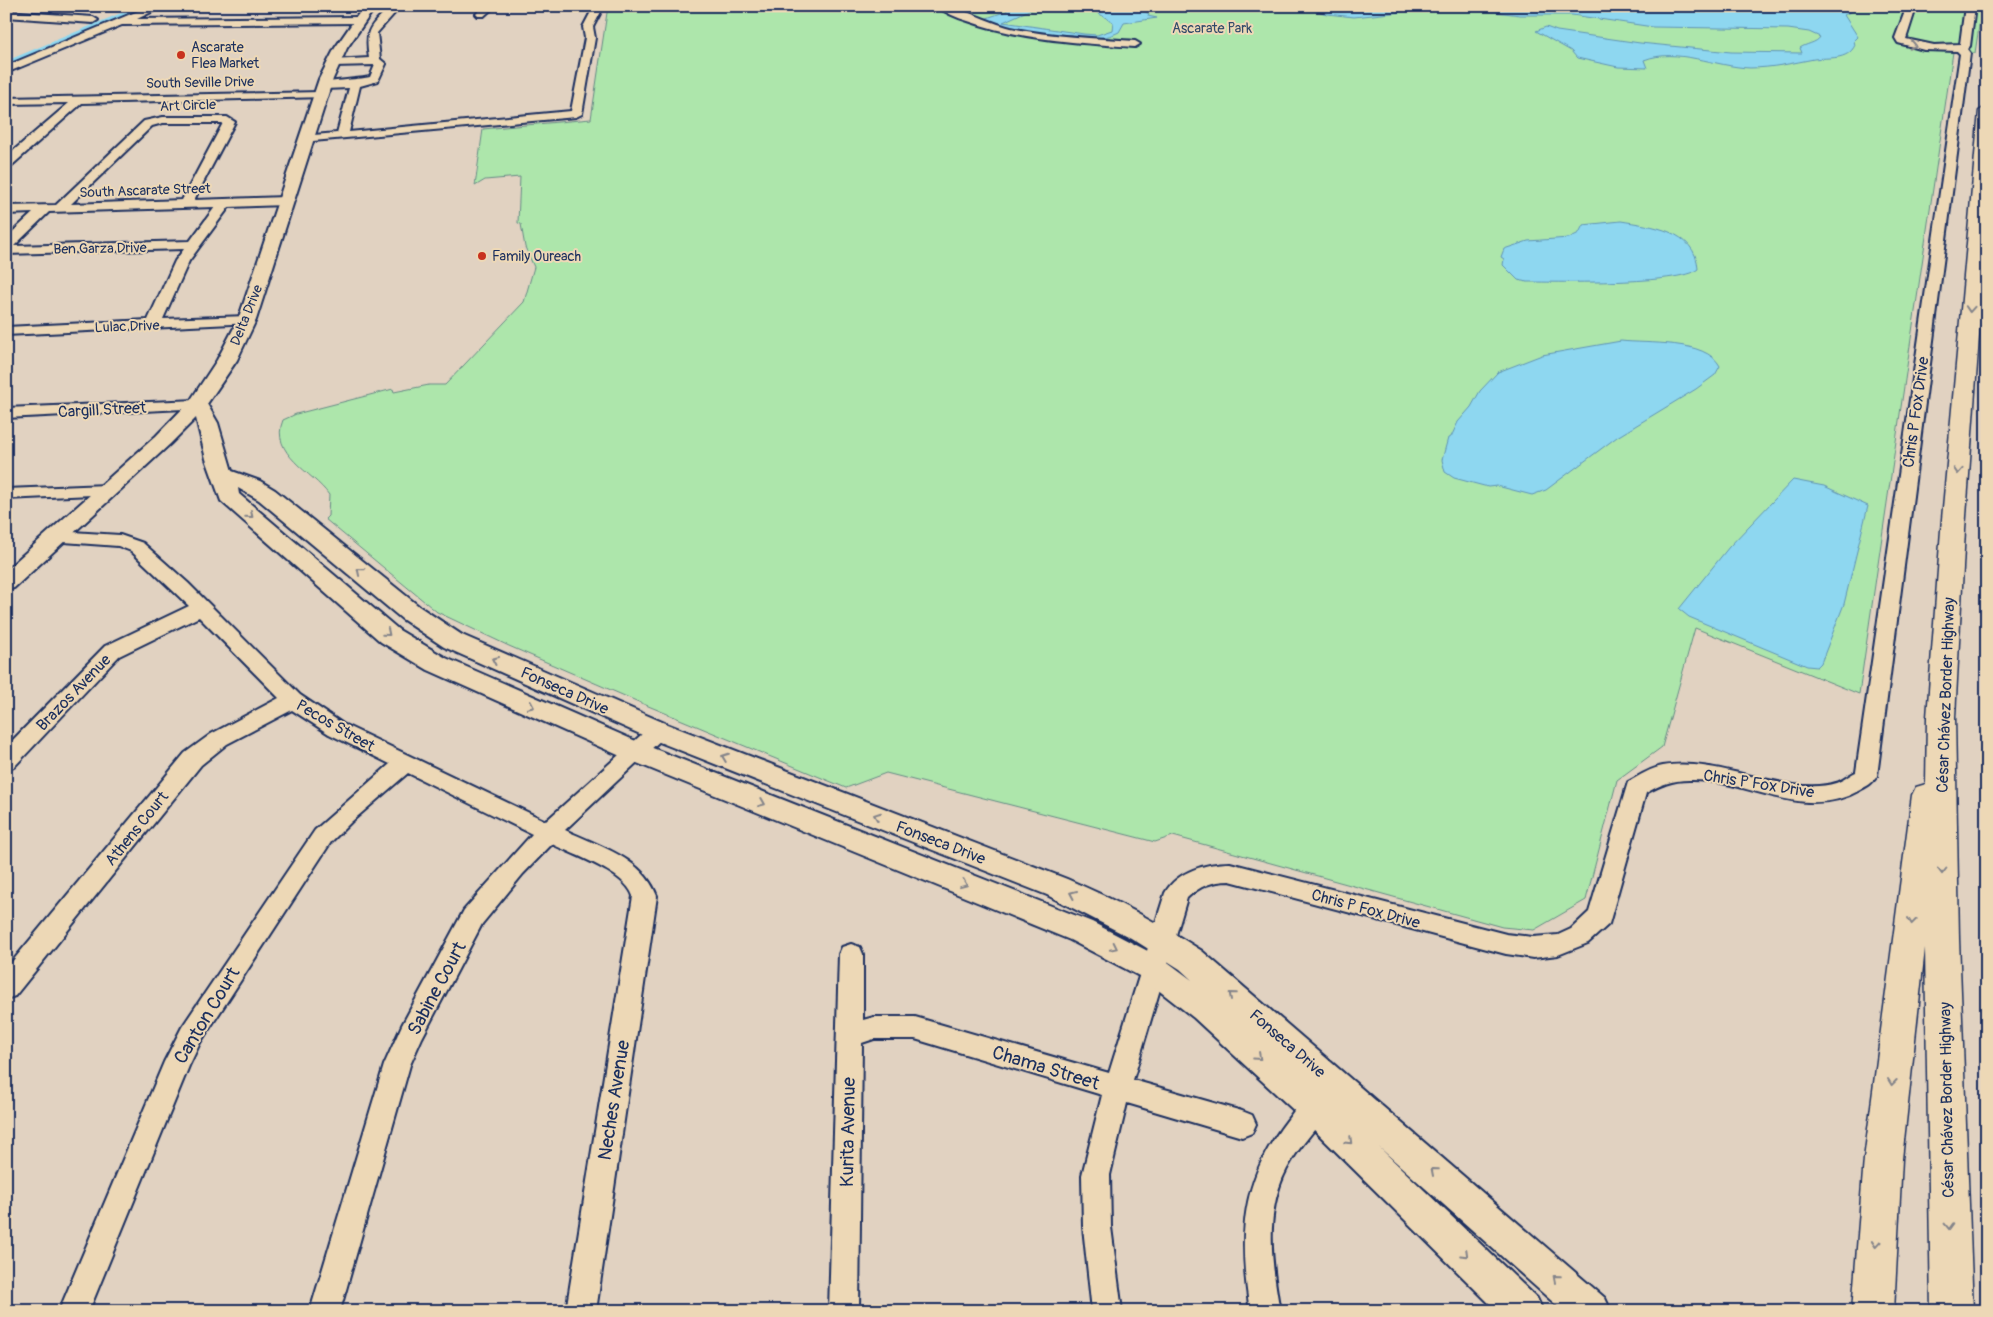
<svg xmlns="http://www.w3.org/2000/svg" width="1993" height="1317" font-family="Pangolin,sans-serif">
  <rect width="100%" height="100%" fill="#e1d2c1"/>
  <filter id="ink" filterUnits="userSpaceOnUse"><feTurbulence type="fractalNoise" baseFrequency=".02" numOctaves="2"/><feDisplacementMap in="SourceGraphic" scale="10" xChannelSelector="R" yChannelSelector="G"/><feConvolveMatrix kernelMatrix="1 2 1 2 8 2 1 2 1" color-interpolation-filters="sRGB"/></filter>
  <g filter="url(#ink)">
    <path fill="#ade6ab" stroke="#648a84" d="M608,6H1982L1975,53L1953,52L1859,694L1695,628L1662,747L1617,780L1586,900L1534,930L1502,927L1173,836L1155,842L886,773L846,788L641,703L509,646L437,612L325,519L328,516L329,495C313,472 269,454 283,420L296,414L393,389L394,392L429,385H445L524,302L534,267L525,247L521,224L518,223L520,177L485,180L475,186L483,129L591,119Z"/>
    <path fill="#8ed7f0" stroke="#6094b6" d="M1006,6H1038L1003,22L1084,34L1097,35L1112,30L1113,22L1096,12L1094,6H1136L1149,14L1148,16L1157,18L1124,23L1119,32C1111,36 1102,38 1093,38C1073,39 999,30 984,19L1007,11Z
      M1301,6H1861L1844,15L1858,37L1854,41L1855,45C1848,61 1828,57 1814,59C1793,63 1772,68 1750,68C1716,67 1677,47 1644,60L1647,68L1618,67L1577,58L1571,51L1536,31L1546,27L1557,31L1640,43L1731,52L1802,53L1800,48C1805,44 1817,43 1820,37L1809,32L1788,29L1653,27L1572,15H1520L1464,8L1429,9L1354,17L1327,14Z
      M1621,221C1651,226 1696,230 1698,269C1679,285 1559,282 1527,282L1518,280L1503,265L1504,259L1501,257L1504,249L1528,241L1569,238L1579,233L1583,225Z
      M1621,341C1646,344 1706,339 1720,366L1715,375L1696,389L1617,437L1546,490L1532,495L1497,486L1488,487L1454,478L1445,472L1442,460L1448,438L1451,437L1458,422L1471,407L1480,391L1498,372L1542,355Z
      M1793,480L1824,486L1868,506L1844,604L1821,663L1817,667L1807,666L1689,617L1679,609L1729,547Z"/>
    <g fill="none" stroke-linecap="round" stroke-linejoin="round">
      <path fill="#8ed7f0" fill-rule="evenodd" d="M138,6H148L6,66V61Z"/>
      <defs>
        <path id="minor" d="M150,6H164L137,19L358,17L363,20L358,23L122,25L6,73V66Z
          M390,6H401L377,33L380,59L386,64L378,81L360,86L349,132L571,111L585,38L583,27L594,6H604L593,27L595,38L582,114L576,117L302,142V136L337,133L349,88L324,89L319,86C325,80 358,80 370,77L375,65L333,66L328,63L333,60L369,58C364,27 371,27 390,6Z
          M484,6H495L484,16H478L476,14Z
          M937,6C961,6 987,22 1011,28C1052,37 1094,38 1135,41L1140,44L1135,47C1078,43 1022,40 968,21C958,18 945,13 937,6Z
          M1903,6H1913L1914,14L1906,39L1934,45L1960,44L1965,6H1975L1970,46L1967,49L1970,53L1877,776C1873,783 1867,786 1860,790C1803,823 1747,778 1689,780C1672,780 1660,785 1646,793L1609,924L1588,943L1558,955L1533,958L1506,954L1230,881C1212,881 1200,886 1187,898L1133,1080L1242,1111L1252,1115L1256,1124L1252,1133L1242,1137L1127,1103L1110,1175L1111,1227L1122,1311H1092L1083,1227L1082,1175L1102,1095L915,1039H874L862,1043L859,1311H829L839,954L842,947L851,944L860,947L863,954V1020L874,1017H915L1109,1073L1165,893C1177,871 1207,863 1230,863L1506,934L1533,937L1558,935L1571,929L1589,912L1628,782C1639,776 1651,768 1663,766C1720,756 1788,798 1836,783C1843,781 1849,775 1856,772L1960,54L1957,51L1924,50L1898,43L1895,38L1904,14Z
          M6,11L93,17L98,20L93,23L6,17Z
          M321,92L327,95L325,97L82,103L10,167L6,168V157L69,103L6,104V98Z
          M163,117H227L235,122L194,200L285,197L291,201L285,205L229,207L189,261L163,319L247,316L252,317L254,320L252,323L6,335V327L148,320L175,261L184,249L6,254V238L33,213L6,214V206L56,205L144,121ZM163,123H223L182,200L71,204L152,126ZM215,207L190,241L14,246L49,212Z
          M197,400L203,402L205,405L203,408L6,418V408Z
          M107,485L113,486L116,490L113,494L6,499V489Z
          M56,531L120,535L143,543L188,583L300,695L343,724L546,821L651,726L658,723L665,726L669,731L665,736L565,830C599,846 643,858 657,896L596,1311H566L633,896C625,872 574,855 552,844L523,874L482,924L422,1038L410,1065L340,1311H310L384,1065L402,1025L464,910L532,834L408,773L351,822L331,842L200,1043L189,1066L89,1311H59L164,1062L182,1027L315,830L390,764L329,734L292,710L227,744L201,765L15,996L6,999V969L185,753L211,734L279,698L199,617L119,656L14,767L6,769V747L105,646L189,606L131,551L118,546L50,541L47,537L50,533Z
          M1320,1088L1330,1091L1333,1100C1324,1122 1304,1140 1292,1160C1263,1206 1271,1261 1280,1311H1250C1238,1236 1240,1181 1288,1119C1297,1107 1306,1093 1320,1088Z"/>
        <path id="major" d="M364,6H376L347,48L333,79L256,320L237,360L207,404L218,423L232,471L260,481L275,490L420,607L462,635L667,724L1067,879C1114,899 1159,923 1202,951L1605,1298L1611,1311H1563L1379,1147L1537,1298L1543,1311H1497L1302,1118L1194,1018L1143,978L1070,940L627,759L428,670L381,642L221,501L206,459L196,418L170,444L14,588L6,590V570L156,436L190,401L217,360L238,320L319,79L335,48ZM238,488L259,500L402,619L444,647L649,738L1047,895L1131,938L1180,969L1192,980L1165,960L1092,922L645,745L446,658L399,630L239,494Z"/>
        <path id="highway" d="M1987,106V226L1965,530L1955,717L1959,939L1973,1311H1931L1925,948L1902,1159L1894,1311H1852L1864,1159L1912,795L1916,787L1926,784L1927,717L1941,530L1979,111Z"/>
      </defs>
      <use href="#minor" stroke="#1b2f5e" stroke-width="4"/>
      <use href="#major" stroke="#1b2f5e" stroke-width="4"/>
      <use href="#highway" stroke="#1b2f5e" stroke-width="3"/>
      <use href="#minor" fill="#edd8b6" fill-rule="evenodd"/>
      <use href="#major" fill="#edd8b6" fill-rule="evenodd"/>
      <use href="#highway" fill="#edd8b6" fill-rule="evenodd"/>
    </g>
    <defs><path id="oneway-chevron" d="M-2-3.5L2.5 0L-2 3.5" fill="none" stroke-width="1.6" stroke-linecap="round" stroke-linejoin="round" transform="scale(1.25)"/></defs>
    <g stroke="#84848a">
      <use href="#oneway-chevron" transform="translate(1913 45) rotate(12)"/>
      <use href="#oneway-chevron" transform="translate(1970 309) rotate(94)"/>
      <use href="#oneway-chevron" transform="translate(1958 471) rotate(94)"/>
      <use href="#oneway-chevron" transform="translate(250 515) rotate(40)"/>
      <use href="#oneway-chevron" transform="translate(360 571) rotate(-140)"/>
      <use href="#oneway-chevron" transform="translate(387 633) rotate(40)"/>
      <use href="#oneway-chevron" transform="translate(495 660) rotate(-156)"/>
      <use href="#oneway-chevron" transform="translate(531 706) rotate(24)"/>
      <use href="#oneway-chevron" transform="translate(725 757) rotate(-159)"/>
      <use href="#oneway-chevron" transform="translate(762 803) rotate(22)"/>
      <use href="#oneway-chevron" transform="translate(877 816) rotate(-159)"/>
      <use href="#oneway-chevron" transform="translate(1942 871) rotate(90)"/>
      <use href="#oneway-chevron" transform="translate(964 884) rotate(22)"/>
      <use href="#oneway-chevron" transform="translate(1073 894) rotate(-156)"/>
      <use href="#oneway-chevron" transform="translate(1912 921) rotate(97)"/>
      <use href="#oneway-chevron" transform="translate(1114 947) rotate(26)"/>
      <use href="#oneway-chevron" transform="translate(1232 995) rotate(-139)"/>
      <use href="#oneway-chevron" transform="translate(1258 1057) rotate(42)"/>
      <use href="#oneway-chevron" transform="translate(1892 1082) rotate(97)"/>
      <use href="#oneway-chevron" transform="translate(1349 1141) rotate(44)"/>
      <use href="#oneway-chevron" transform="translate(1434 1171) rotate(-139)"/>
      <use href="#oneway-chevron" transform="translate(1949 1226) rotate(88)"/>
      <use href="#oneway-chevron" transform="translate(1876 1244) rotate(95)"/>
      <use href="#oneway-chevron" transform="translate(1465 1254) rotate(44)"/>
      <use href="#oneway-chevron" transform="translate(1556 1278) rotate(-139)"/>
    </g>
  </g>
  <g fill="#c8321e" stroke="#edd8b6" stroke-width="2">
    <circle cx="181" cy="55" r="5"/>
    <circle cx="482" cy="256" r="5"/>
  </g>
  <g text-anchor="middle" stroke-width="4" stroke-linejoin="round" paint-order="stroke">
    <g font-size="14" fill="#314a6a" stroke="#edd8b6">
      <text x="1212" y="33">Ascarate Park</text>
    </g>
    <g font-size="14" fill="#1b2f5e" stroke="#edd8b6" text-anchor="start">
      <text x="191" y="52">Ascarate<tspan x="191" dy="16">Flea Market</tspan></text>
      <text x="492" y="261">Family Oureach</text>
    </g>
    <g font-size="14" fill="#1b2f5e" stroke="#edd8b6">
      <text transform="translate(200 82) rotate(-1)" y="5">South Seville Drive</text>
      <text transform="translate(188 105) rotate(-2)" y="5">Art Circle</text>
      <text transform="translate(145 190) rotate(-2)" y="5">South Ascarate Street</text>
      <text transform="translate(100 248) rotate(-1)" y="5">Ben Garza Drive</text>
      <text transform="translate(246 315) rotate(-68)" y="5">Delta Drive</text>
      <text transform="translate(127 326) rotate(-2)" y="5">Lulac Drive</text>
    </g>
    <g font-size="16" fill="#1b2f5e" stroke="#edd8b6">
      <text transform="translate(102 409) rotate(-3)" y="6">Cargill Street</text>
      <text transform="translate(1915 412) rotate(-82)" y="6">Chris P Fox Drive</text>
      <text transform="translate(565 690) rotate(24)" y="6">Fonseca Drive</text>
      <text transform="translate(73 692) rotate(-46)" y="6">Brazos Avenue</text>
      <text transform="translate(1945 695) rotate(-88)" y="6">César Chávez Border Highway</text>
      <text transform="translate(336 725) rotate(30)" y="6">Pecos Street</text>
      <text transform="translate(1759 783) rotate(9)" y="6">Chris P Fox Drive</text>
      <text transform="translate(136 828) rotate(-51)" y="6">Athens Court</text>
      <text transform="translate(941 842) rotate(21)" y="6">Fonseca Drive</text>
      <text transform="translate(1366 908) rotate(15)" y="6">Chris P Fox Drive</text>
      <text transform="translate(1288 1043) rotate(41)" y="6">Fonseca Drive</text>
      <text transform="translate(1946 1100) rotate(-91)" y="6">César Chávez Border Highway</text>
    </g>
    <g font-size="19" fill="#1b2f5e" stroke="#edd8b6">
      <text transform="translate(436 988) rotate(-62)" y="7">Sabine Court</text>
      <text transform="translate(206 1015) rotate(-59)" y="7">Canton Court</text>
      <text transform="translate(1046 1067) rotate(17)" y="7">Chama Street</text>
      <text transform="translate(613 1100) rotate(-81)" y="7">Neches Avenue</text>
      <text transform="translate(847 1132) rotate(-89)" y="7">Kurita Avenue</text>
    </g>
  </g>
  <rect width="1993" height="1317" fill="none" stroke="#edd8b6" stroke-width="25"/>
  <rect x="12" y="12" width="1968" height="1292" fill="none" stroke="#1b2f5e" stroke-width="2" filter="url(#ink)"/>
</svg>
